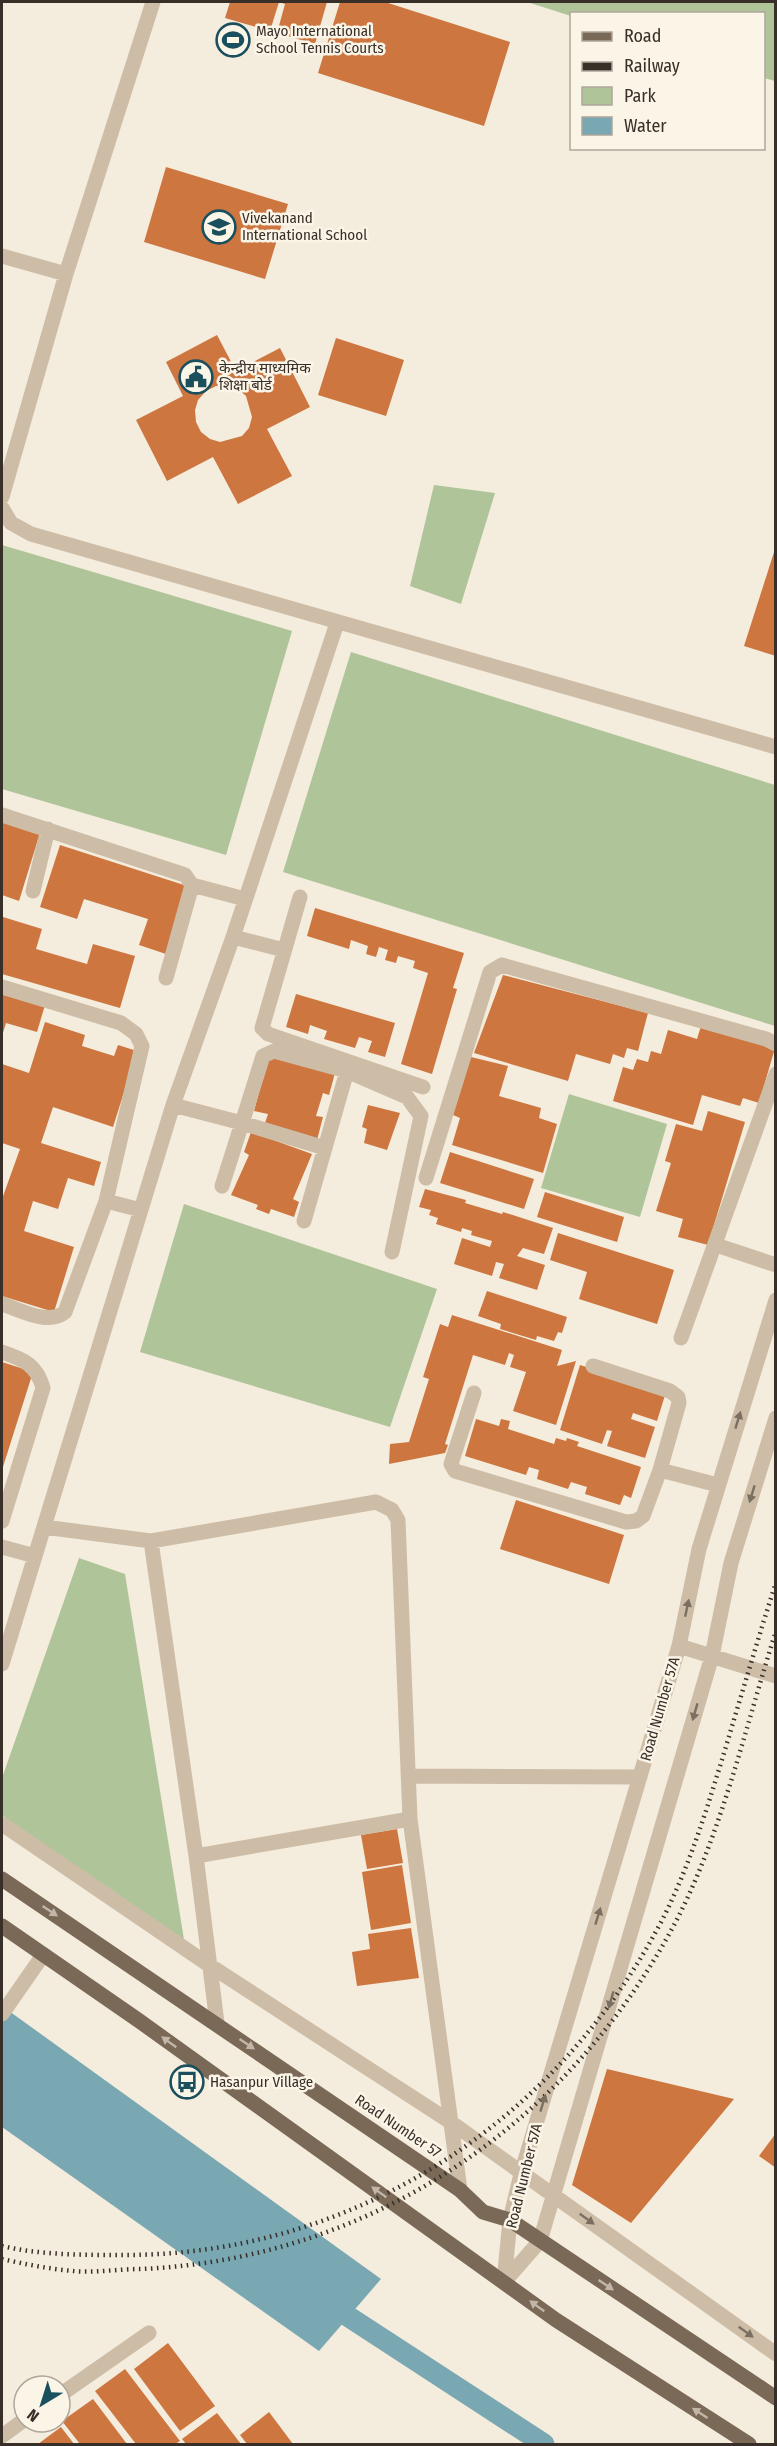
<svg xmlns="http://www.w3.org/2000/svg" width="777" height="2446" font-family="'Fira Sans Condensed','Noto Sans Devanagari',sans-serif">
  <rect width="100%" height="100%" fill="#f4ecdc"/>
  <path fill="#b0c49a" d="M527,2H775V81L764,78V14H572L571,16Z
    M434,485L495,493L461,604L410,586Z
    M2,545L292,631L226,855L2,789Z
    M351,652L775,785V1026L283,872Z
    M569,1094L667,1124L640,1217L541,1188Z
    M184,1204L437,1289L390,1427L140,1352Z
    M79,1558L125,1574L186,1952L2,1815V1778Z"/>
  <path fill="#79a8b3" d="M2,2006L381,2279L319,2351L2,2127Z"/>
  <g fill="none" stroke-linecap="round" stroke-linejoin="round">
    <path stroke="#79a8b3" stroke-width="21" d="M326,2302L544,2444"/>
  </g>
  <path fill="#cd7640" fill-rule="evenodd" d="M230,2H327L315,44L277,33L285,4L279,2L270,31L225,18Z
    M340,2H385L510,42L484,126L318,73Z
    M166,167L288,204L265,279L144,242Z
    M217,335L236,371L280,348L310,407L267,429L292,476L238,504L213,457L167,481L136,420L183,396L166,362ZM226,385L237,388L246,396L252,417L249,428L242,436L220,442L210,439L201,432L196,422L195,410L198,400L206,391L216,386Z
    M336,338L404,360L386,416L318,395Z
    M775,549H776V656L744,646Z
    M2,821L40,833L19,901L2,895Z
    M60,845L187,886L166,954L139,945L148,919L84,899L77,919L40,907Z
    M315,908L464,953L453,988L457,989L432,1074L401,1064L428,973L413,968L415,961L398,956L396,963L385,960L388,950L379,947L376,957L366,954L368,946L351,940L349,949L307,936Z
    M3,917L42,929L36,949L87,964L93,944L135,956L120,1008L2,974Z
    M503,975L648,1013L638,1051L627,1048L624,1058L613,1054L610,1064L576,1054L568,1081L474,1053Z
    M2,993L45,1005L37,1032L6,1023L2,1036Z
    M296,994L395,1023L385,1057L368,1052L372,1041L359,1037L355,1048L324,1039L327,1031L310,1025L308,1034L286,1027Z
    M45,1022L85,1035L82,1046L114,1056L118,1045L137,1051L113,1127L53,1107L41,1143L101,1162L94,1186L68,1178L58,1209L33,1201L24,1231L74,1247L54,1312L2,1296V1199L20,1149L2,1143V1064L29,1073Z
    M701,1026L775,1048L759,1103L743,1098L740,1106L702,1095L693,1125L613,1101L623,1067L633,1070L637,1059L648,1062L651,1051L661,1054L668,1030L697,1039Z
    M269,1055L335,1073L329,1095L323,1093L316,1116L323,1117L317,1140L264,1126L268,1114L254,1111Z
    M471,1057L508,1066L499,1096L541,1108L539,1118L557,1124L543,1173L452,1145L460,1118L451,1114Z
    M368,1105L400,1113L387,1150L364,1143L367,1129L362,1127Z
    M708,1111L745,1122L708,1245L678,1237L683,1219L656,1211L671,1163L665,1161L676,1124L702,1131Z
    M251,1132L312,1154L293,1199L299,1202L294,1217L271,1209L269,1214L256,1209L258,1205L231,1195L249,1155L244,1152Z
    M450,1152L534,1179L524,1209L440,1183Z
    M425,1189L466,1200L465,1203L502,1214L503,1212L553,1228L544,1254L523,1248L517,1256L545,1265L537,1290L499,1278L504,1264L496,1262L492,1276L454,1264L462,1238L490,1247L492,1241L471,1235L472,1231L462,1228L461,1232L436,1224L438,1218L429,1215L431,1210L419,1207Z
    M545,1192L624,1217L617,1242L537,1217Z
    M558,1233L674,1270L657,1324L579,1299L587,1272L550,1260Z
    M487,1291L567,1317L562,1333L558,1332L554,1341L537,1336L536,1340L500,1329L501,1324L478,1316Z
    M452,1315L562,1350L557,1366L576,1361L556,1425L513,1411L526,1372L510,1367L514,1355L509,1353L505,1365L473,1355L445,1444L448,1445L445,1453L389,1464L390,1444L409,1442L429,1379L423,1377L440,1324L448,1327Z
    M2,1362L33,1372L2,1470Z
    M580,1365L666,1392L657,1421L633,1413L631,1419L655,1427L645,1458L607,1446L612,1431L607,1430L602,1444L560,1430Z
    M476,1419L499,1426L501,1419L510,1421L508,1429L554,1444L556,1438L566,1441L567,1438L579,1442L577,1446L641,1467L631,1498L624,1495L620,1505L585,1494L587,1487L571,1482L568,1489L537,1479L539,1470L529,1467L526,1475L465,1456Z
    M516,1500L624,1535L609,1584L500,1549Z
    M397,1829L403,1863L367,1869L361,1835Z
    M402,1865L411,1923L371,1930L362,1872Z
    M411,1928L419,1978L357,1986L352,1952L370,1949L368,1934Z
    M607,2069L734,2099L631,2223L572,2185Z
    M776,2133V2168L759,2156Z
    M168,2343L215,2406L180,2431L134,2369Z
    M125,2369L180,2441L175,2444H136L95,2391Z
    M93,2399L127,2444H80L62,2421Z
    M269,2412L293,2444H247L240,2435Z
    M217,2413L241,2444H186L182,2439Z
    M61,2427L74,2444H38Z"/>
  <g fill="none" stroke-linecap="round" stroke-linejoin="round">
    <path stroke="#cdbda7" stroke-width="15" d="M2,256L66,274
      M2,497L66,274L153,2
      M2,508L11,523L31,534L776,747
      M2,815L185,875L192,885L166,978
      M192,885L245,899
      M33,891L48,829
      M300,897L262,1028L268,1034L423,1087
      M233,937L284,950
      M2,987L121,1023L136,1034L142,1046L106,1201L65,1312C48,1326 21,1310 2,1304
      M173,1105L242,1123L263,1056L274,1051L347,1071L407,1097L421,1116L392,1252
      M426,1178L490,972L502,965L766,1039L776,1044
      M222,1186L242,1123L325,1148
      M106,1201L141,1210
      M304,1221L347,1071
      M716,1245L776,1265
      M681,1338L776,1074
      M2,1352C23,1359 37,1365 43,1388L2,1521
      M474,1393L451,1464L455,1471L626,1522L636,1521L643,1516L660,1470L679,1403L678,1397L670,1391L593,1366
      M660,1470L718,1485
      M44,1527L151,1541
      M2,1547L35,1556
      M679,1646L776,1676
      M2,1664L173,1105L233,937L337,623
      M409,1776L640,1777
      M2,1824L209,1965L452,2123L776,2354
      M196,1856L410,1819
      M2,2014L43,1955
      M217,2023L196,1856L151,1541L376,1502L392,1510L398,1520L410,1819L460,2190
      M504,2282L510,2220L521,2174L679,1646L699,1549L776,1300
      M504,2282L540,2241L712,1656L731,1563L776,1418
      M60,2395L149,2333
      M2,2436L24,2420"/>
    <path stroke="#7b6958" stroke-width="15" d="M2,1879L460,2190L483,2212L510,2220L776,2398
      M2,1926L138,2020L556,2320L749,2444"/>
    <path stroke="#382f28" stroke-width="4.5" stroke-dasharray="1.5 4.5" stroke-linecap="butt" d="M2,2246C40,2255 82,2255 122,2255C350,2256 552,2126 659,1926C688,1871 706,1812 724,1753C741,1696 758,1639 776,1582
      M2,2259C24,2264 50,2269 73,2271C95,2273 119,2269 141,2269C369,2259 565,2127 673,1927C721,1837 745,1728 776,1631"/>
  </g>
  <defs><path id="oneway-solid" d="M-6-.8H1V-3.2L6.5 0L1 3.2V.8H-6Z" transform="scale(1.5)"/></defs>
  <g fill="#7b6f61">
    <use href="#oneway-solid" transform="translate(738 1420) rotate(-73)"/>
    <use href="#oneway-solid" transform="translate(752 1494) rotate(107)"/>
    <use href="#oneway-solid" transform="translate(687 1608) rotate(-78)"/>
    <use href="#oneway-solid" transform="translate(695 1712) rotate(106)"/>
    <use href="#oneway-solid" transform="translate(598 1916) rotate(-73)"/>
    <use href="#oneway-solid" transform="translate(611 2000) rotate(106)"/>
    <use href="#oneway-solid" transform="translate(543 2103) rotate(-73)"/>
    <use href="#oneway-solid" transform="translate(587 2219) rotate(36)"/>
    <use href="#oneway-solid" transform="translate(746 2332) rotate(36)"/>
  </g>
  <g fill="#c1b6a7">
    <use href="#oneway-solid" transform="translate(50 1911) rotate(34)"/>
    <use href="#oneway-solid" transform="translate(169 2042) rotate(-144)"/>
    <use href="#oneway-solid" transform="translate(247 2044) rotate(34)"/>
    <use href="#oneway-solid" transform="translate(379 2192) rotate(-144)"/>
    <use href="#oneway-solid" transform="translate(606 2285) rotate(34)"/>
    <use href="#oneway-solid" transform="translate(537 2306) rotate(-144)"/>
    <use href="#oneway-solid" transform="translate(700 2413) rotate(-147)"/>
  </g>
  <defs>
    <symbol id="stadium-ring" viewBox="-11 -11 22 22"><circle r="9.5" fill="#fbf5e8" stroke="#1a4f5d" stroke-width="1.5"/><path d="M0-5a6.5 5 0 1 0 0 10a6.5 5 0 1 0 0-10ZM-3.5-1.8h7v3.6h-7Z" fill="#1a4f5d"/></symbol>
    <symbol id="school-ring" viewBox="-11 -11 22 22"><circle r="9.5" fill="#fbf5e8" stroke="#1a4f5d" stroke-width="1.5"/><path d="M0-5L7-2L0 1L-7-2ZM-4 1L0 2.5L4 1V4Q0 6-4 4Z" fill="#1a4f5d"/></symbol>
    <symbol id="civic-ring" viewBox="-11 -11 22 22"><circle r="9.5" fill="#fbf5e8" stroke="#1a4f5d" stroke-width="1.5"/><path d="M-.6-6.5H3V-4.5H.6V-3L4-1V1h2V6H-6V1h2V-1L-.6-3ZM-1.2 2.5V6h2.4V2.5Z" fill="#1a4f5d"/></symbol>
    <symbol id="bus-ring" viewBox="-11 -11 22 22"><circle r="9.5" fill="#fbf5e8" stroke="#1a4f5d" stroke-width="1.5"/><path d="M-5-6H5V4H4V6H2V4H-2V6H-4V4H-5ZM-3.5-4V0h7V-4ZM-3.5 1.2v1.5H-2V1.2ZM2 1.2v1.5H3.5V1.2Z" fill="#1a4f5d"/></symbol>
  </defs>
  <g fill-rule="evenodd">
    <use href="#stadium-ring" x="214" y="21" width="38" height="38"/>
    <use href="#school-ring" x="200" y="208" width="38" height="38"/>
    <use href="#civic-ring" x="177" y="358" width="38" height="38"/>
    <use href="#bus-ring" x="168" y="2063" width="38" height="38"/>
  </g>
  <g text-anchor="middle" stroke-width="5" stroke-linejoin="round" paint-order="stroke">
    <g font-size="15" fill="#382f28" stroke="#fbf5e8" text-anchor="start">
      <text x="256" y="36">Mayo International<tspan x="256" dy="17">School Tennis Courts</tspan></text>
      <text x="242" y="223">Vivekanand<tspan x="242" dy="17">International School</tspan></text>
      <text x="219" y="373">केन्द्रीय माध्यमिक<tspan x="219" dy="17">शिक्षा बोर्ड</tspan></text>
      <text x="210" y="2087">Hasanpur Village</text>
    </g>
    <g font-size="15" fill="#382f28" stroke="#fbf5e8">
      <text transform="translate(660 1709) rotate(-74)" y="5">Road Number 57A</text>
      <text transform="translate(398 2126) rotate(34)" y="5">Road Number 57</text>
      <text transform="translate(524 2176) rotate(-76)" y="5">Road Number 57A</text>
    </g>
  </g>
  <rect width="777" height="2446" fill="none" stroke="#382f28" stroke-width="6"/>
  <rect x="570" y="12" width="195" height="138" fill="#fbf5e8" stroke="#ada69b" stroke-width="1.5"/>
  <rect x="582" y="32" width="30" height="9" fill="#7b6958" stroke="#ada69b" stroke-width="1.5"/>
  <text x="624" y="42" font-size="18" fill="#382f28">Road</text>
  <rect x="582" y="62" width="30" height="9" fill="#382f28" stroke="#ada69b" stroke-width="1.5"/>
  <text x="624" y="72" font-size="18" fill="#382f28">Railway</text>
  <rect x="582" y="87" width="30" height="18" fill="#b0c49a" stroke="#ada69b" stroke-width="1.5"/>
  <text x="624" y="102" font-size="18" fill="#382f28">Park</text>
  <rect x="582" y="117" width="30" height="18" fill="#79a8b3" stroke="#ada69b" stroke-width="1.5"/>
  <text x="624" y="132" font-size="18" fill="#382f28">Water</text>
  <g transform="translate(42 2404) rotate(218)"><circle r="28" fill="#fbf5e8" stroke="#ada69b" stroke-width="1.5"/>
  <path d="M0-4.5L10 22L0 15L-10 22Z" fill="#1a4f5d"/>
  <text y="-9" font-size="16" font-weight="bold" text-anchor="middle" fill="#382f28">N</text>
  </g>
</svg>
